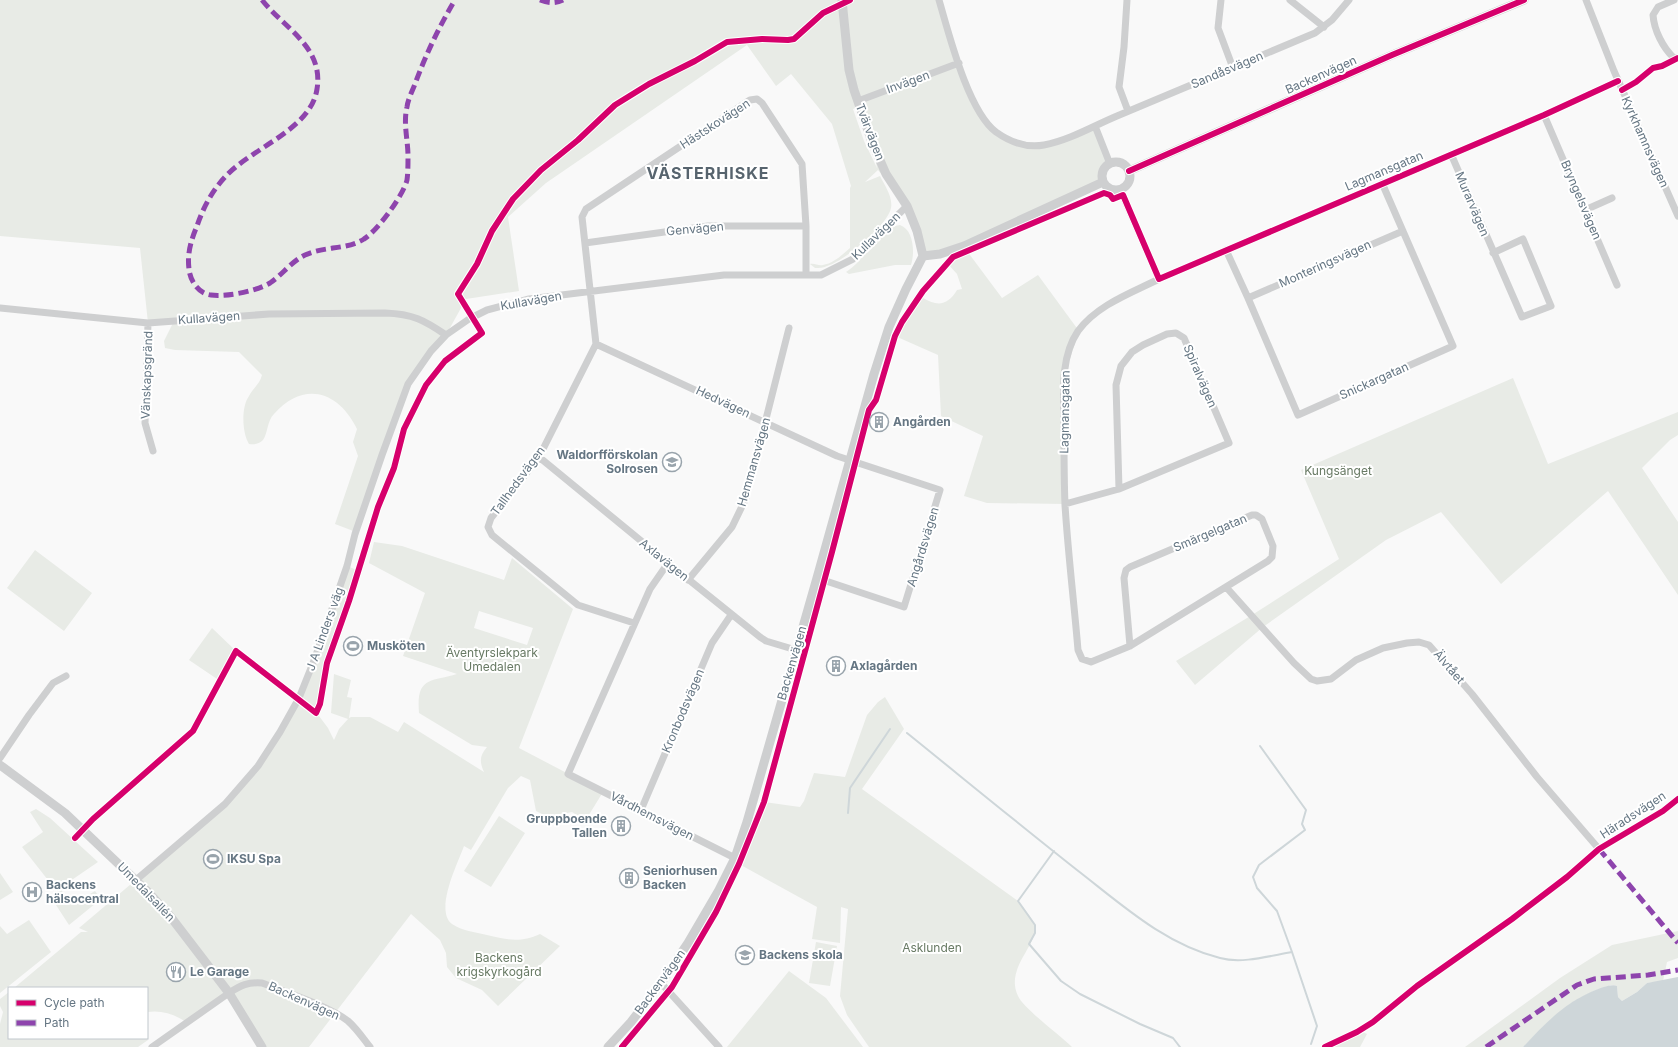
<svg xmlns="http://www.w3.org/2000/svg" width="1678" height="1047" font-family="Inter,sans-serif">
  <rect width="100%" height="100%" fill="#f9f9f9"/>
  <path fill="#e8ebe6" fill-rule="evenodd" d="M0,0H939L975,104L1002,136L1039,145L1095,126L1110,164C1104,169 1101,174 1103,182L964,246L923,256L907,206L878,170L865,182L880,176C885,186 893,197 891,208C888,225 843,262 827,266C823,268 819,268 815,268L810,264C815,263 818,266 823,265C834,263 842,255 850,248V188L851,186L832,124L791,74L776,86L747,45L546,183L508,217L519,291L466,299L446,335L414,374L356,532L335,524L358,456L353,442L357,429C338,390 303,381 274,414C267,421 268,433 263,440C259,444 254,445 249,444C242,433 241,407 249,396C253,388 260,384 262,375L239,352L175,350L165,348L164,341L174,321L148,323L140,248L0,236ZM860,106L872,142L877,168L864,141L853,109Z
    M900,225C914,230 915,253 911,265H895L849,274L846,272C850,269 853,267 856,264C869,252 881,227 900,225Z
    M967,251L1002,298L1038,275L1079,331L1064,377L1065,504L987,503L964,496L983,436L941,416L938,355L895,336C901,325 910,301 923,298C938,307 948,305 957,290L962,289L957,274L947,263L953,257Z
    M1513,378L1548,464L1678,412V435L1670,440L1642,468L1678,522V595L1608,491L1501,584L1441,512L1386,540L1263,627L1195,685L1176,661L1252,615L1339,559L1301,470Z
    M374,542L402,546L504,580L512,558L573,609L519,748L603,792L587,818L580,817L572,812L548,817L536,811L530,780L521,776L508,788L471,850L464,846C458,863 434,910 452,924C462,931 475,932 487,935C508,940 520,943 540,934L560,946L498,1006L482,990L456,978L447,967L446,953L440,940L411,914L309,1047H262L229,993L186,1022C174,1014 162,1010 147,1012V988H14L81,932H88L79,928L209,818L258,766L299,698L347,566L359,571L327,663L320,704L316,712L328,728L334,740L339,729L348,719L331,713L334,674L351,680L347,697L352,698L349,718L351,717H370L398,732L404,722L484,772C479,761 480,755 487,747L472,745L419,713C416,676 431,682 457,674L403,656L425,593L369,563ZM479,611L533,628L527,645L474,628Z
    M35,550L92,593L64,631L7,588Z
    M212,628L236,651L220,681L189,660Z
    M885,697L904,729L862,789L1018,901C1023,908 1031,916 1034,924C1041,943 1004,967 1018,996C1024,1009 1060,1035 1072,1047H869L847,1015L840,996L848,909L841,907L840,943L812,939L817,907L739,864L764,802L800,807L804,801L814,773L845,777L867,715L878,702Z
    M36,809L50,818L98,862L60,888L71,905L95,891L101,899L69,925L56,905L55,889L22,847L43,832L30,812Z
    M499,816L525,833L491,887L464,871Z
    M0,873L13,892L0,900Z
    M29,920L51,952L0,993V926L7,934Z
    M1678,931V958L1667,962L1663,981L1647,983L1637,992L1622,1001L1618,997L1617,986C1612,984 1608,986 1602,988C1570,999 1546,1023 1523,1047H1465L1560,978L1612,945Z
    M816,942L837,946L830,986L809,983Z
    M789,971L826,998L863,1047H727Z
    M9,992V1038H146L148,1040L138,1047H0V1024L3,1012L0,1006V999Z
    M1363,1032L1367,1034L1360,1047H1334Z"/>
  <path fill="#ced6d9" d="M1678,977V1047H1523C1537,1032 1554,1014 1571,1003C1580,997 1608,982 1617,986L1618,997L1622,1001L1637,992L1647,983Z"/>
  <g fill="none" stroke-linecap="round" stroke-linejoin="round">
    <path stroke="#ced6d9" stroke-width="2" d="M907,733C964,779 1020,825 1077,870C1121,904 1164,944 1220,958C1242,964 1269,956 1292,952
      M1260,746L1306,810L1302,824L1305,830L1259,865L1253,877L1257,888L1277,911L1292,952L1317,1026L1311,1044
      M848,813L850,788L890,729
      M1054,851L1018,901L1035,925V933L1029,944L1061,981L1080,994L1140,1024L1173,1038L1180,1047"/>
    <path stroke="#cecfd0" stroke-width="7" d="M939,0C949,34 968,111 996,132C1010,142 1027,148 1044,145C1070,140 1093,126 1117,116C1183,88 1249,61 1315,33L1332,20L1349,0
      M1127,0L1124,47L1119,87L1128,111
      M1221,0L1218,28L1233,68
      M1290,0L1324,27
      M1586,0L1614,71L1678,216
      M1674,0L1658,7L1653,15C1654,30 1663,48 1674,58H1678
      M858,101L959,63
      M1544,115L1617,285
      M1095,126L1110,164
      M1451,154L1522,317L1551,306L1523,239L1493,253
      M1120,189L1159,279
      M1585,210L1612,198
      M585,243L708,226H806
      M1226,250L1248,298L1298,415L1453,346L1382,183
      M1248,298L1403,231
      M0,308L148,323L269,314L385,313C413,314 424,320 446,335
      M148,323L145,423L153,451
      M596,344L837,456L940,490L904,607L817,578
      M539,457L668,563L760,637L766,641L796,650
      M1065,504L1119,489L1116,385L1121,366L1132,352L1143,345L1167,334L1176,333L1184,338L1229,443L1119,489
      M668,563L650,589L568,774L735,858
      M688,580L732,527L746,498L789,328
      M1226,587L1294,663L1311,679L1317,681L1331,679L1356,660L1383,648L1407,643L1419,642L1429,645L1472,694L1537,777L1599,849L1663,811L1678,799
      M634,623L578,605L492,535L488,527L491,518L539,457L596,344L582,217L586,209L750,100L757,99L762,103L802,164L806,226V274
      M1130,646L1124,578L1126,570L1130,567L1252,515H1256L1262,519L1273,546L1272,557L1268,561L1130,646L1091,662L1082,659L1078,650C1074,602 1068,553 1065,505C1064,480 1064,454 1064,429C1064,398 1059,359 1078,331C1097,305 1131,293 1159,279L1544,115L1618,81
      M0,758L29,715L53,683L66,676
      M641,810L712,643L731,615
      M136,880L225,804L258,766L280,732L299,698L315,658L347,566L355,534L382,455L408,384L431,351L446,335L469,319L487,310L529,299L724,275H821L853,259L907,206
      M661,983L719,1047
      M152,1047L229,993C241,985 248,982 262,983C285,992 329,1006 348,1021C356,1028 363,1038 370,1047"/>
    <path stroke="#cecfd0" stroke-width="9" d="M842,0L849,70L854,90L872,142L886,174L907,206L917,231L923,256
      M1102 176a14 14 0 1 1 28 0a14 14 0 1 1-28 0Z
      M1129,171L1392,55L1524,0
      M923,256L940,254L964,246L1103,182
      M0,765L65,813L148,892L170,916L229,993L262,1047
      M608,1047L631,1022L661,983L688,943L719,890L735,858L747,822L817,578L874,374L889,327L906,289L923,256"/>
    <path stroke="#8e44ad" stroke-width="5" stroke-dasharray="10 5" stroke-linecap="butt" d="M262,0C284,28 324,47 317,89C311,130 251,148 225,177C212,191 203,208 197,226C191,240 187,254 189,269C190,281 199,294 211,295C227,297 257,291 270,283C282,275 292,261 305,255C324,246 347,250 364,239C377,231 403,196 407,180C408,173 408,163 408,156C408,140 403,123 407,107C408,99 412,92 415,84C426,54 439,27 455,0
      M540,0C548,3 555,4 563,0
      M1599,849L1678,943
      M1486,1047L1577,985L1594,979L1648,975L1678,970"/>
    <defs>
      <path id="cycleway" d="M1622,90L1636,82L1653,68L1662,66L1678,58
        M1129,171L1392,55L1524,0
        M75,838L93,819L193,731L236,651L316,713L320,704L327,663L349,601L378,507L394,468L404,429L426,385L445,361L482,333L458,294L477,264L492,231L513,199L541,170L578,140L615,105L649,84L695,61L727,42L762,39L788,40L794,39L823,13L850,0
        M622,1047L672,987L716,912L739,864L764,802L832,552L869,410L876,400L895,336L902,322L923,291L953,257L1104,193L1110,195L1113,199L1123,195L1159,279L1544,115L1618,81
        M1325,1047L1357,1032L1373,1022L1417,986L1512,919L1567,877L1599,849L1663,811L1678,799"/>
    </defs>
    <use href="#cycleway" stroke="#fff" stroke-width="8"/>
    <use href="#cycleway" stroke="#d6006c" stroke-width="6"/>
  </g>
  <defs>
    <symbol id="building-ring" viewBox="-11 -11 22 22"><circle r="9.5" fill="#fff" stroke="#99a4ac" stroke-width="1.5"/><path d="M-4-6H4V6H1V3H-1V6H-4ZM-2.5-4.3h1.7v1.8h-1.7ZM.8-4.3h1.7v1.8H.8ZM-2.5-1h1.7V.8h-1.7ZM.8-1h1.7V.8H.8Z" fill="#99a4ac"/></symbol>
    <symbol id="school-ring" viewBox="-11 -11 22 22"><circle r="9.5" fill="#fff" stroke="#99a4ac" stroke-width="1.5"/><path d="M0-5L7-2L0 1L-7-2ZM-4 1L0 2.5L4 1V4Q0 6-4 4Z" fill="#99a4ac"/></symbol>
    <symbol id="stadium-ring" viewBox="-11 -11 22 22"><circle r="9.5" fill="#fff" stroke="#99a4ac" stroke-width="1.5"/><path d="M0-5a6.5 5 0 1 0 0 10a6.5 5 0 1 0 0-10ZM-3.5-1.8h7v3.6h-7Z" fill="#99a4ac"/></symbol>
    <symbol id="hospital-ring" viewBox="-11 -11 22 22"><circle r="9.5" fill="#fff" stroke="#99a4ac" stroke-width="1.5"/><path d="M-5-5h3v3.5h4V-5h3V5h-3V1.5h-4V5h-3Z" fill="#99a4ac"/></symbol>
    <symbol id="restaurant-ring" viewBox="-11 -11 22 22"><circle r="9.5" fill="#fff" stroke="#99a4ac" stroke-width="1.5"/><path d="M-5-6h1v4h1v-4h1v4h1v-4h1v5L-1.5 .5V6h-2V.5L-5-1ZM5-6V6H3V1.5H1.5Q1.5-4 5-6Z" fill="#99a4ac"/></symbol>
  </defs>
  <g fill-rule="evenodd">
    <use href="#building-ring" x="868" y="411" width="22" height="22"/>
    <use href="#school-ring" x="661" y="451" width="22" height="22"/>
    <use href="#stadium-ring" x="342" y="635" width="22" height="22"/>
    <use href="#building-ring" x="825" y="655" width="22" height="22"/>
    <use href="#building-ring" x="610" y="815" width="22" height="22"/>
    <use href="#stadium-ring" x="202" y="848" width="22" height="22"/>
    <use href="#building-ring" x="618" y="867" width="22" height="22"/>
    <use href="#hospital-ring" x="21" y="881" width="22" height="22"/>
    <use href="#school-ring" x="734" y="944" width="22" height="22"/>
    <use href="#restaurant-ring" x="165" y="961" width="22" height="22"/>
  </g>
  <g text-anchor="middle" stroke-width="4" stroke-linejoin="round" paint-order="stroke">
    <g font-size="12" fill="#657683" stroke="#fff">
      <text transform="translate(1227 70) rotate(-23)" y="4">Sandåsvägen</text>
      <text transform="translate(1321 75) rotate(-24)" y="4">Backenvägen</text>
      <text transform="translate(908 82) rotate(-20)" y="4">Invägen</text>
      <text transform="translate(715 124) rotate(-33)" y="4">Hästskovägen</text>
      <text transform="translate(870 132) rotate(69)" y="4">Tvärvägen</text>
      <text transform="translate(1645 142) rotate(66)" y="4">Kyrkhamnsvägen</text>
      <text transform="translate(1384 171) rotate(-23)" y="4">Lagmansgatan</text>
      <text transform="translate(1581 200) rotate(67)" y="4">Bryngelsvägen</text>
      <text transform="translate(1472 204) rotate(67)" y="4">Murarvägen</text>
      <text transform="translate(695 229) rotate(-5)" y="4">Genvägen</text>
      <text transform="translate(876 236) rotate(-44)" y="4">Kullavägen</text>
      <text transform="translate(1325 264) rotate(-24)" y="4">Monteringsvägen</text>
      <text transform="translate(531 301) rotate(-10)" y="4">Kullavägen</text>
      <text transform="translate(209 318) rotate(-4)" y="4">Kullavägen</text>
      <text transform="translate(147 375) rotate(-88)" y="4">Vänskapsgränd</text>
      <text transform="translate(1200 376) rotate(67)" y="4">Spiralvägen</text>
      <text transform="translate(1374 381) rotate(-24)" y="4">Snickargatan</text>
      <text transform="translate(723 402) rotate(25)" y="4">Hedvägen</text>
      <text transform="translate(1065 412) rotate(-89)" y="4">Lagmansgatan</text>
      <text transform="translate(754 462) rotate(-74)" y="4">Hemmansvägen</text>
      <text transform="translate(518 481) rotate(-54)" y="4">Tallhedsvägen</text>
      <text transform="translate(1210 533) rotate(-23)" y="4">Smärgelgatan</text>
      <text transform="translate(923 547) rotate(-73)" y="4">Angårdsvägen</text>
      <text transform="translate(664 560) rotate(39)" y="4">Axlavägen</text>
      <text transform="translate(325 629) rotate(-70)" y="4">J A Linders väg</text>
      <text transform="translate(792 663) rotate(-74)" y="4">Backenvägen</text>
      <text transform="translate(1449 667) rotate(49)" y="4">Älvtået</text>
      <text transform="translate(683 711) rotate(-67)" y="4">Kronbodsvägen</text>
      <text transform="translate(1633 815) rotate(-33)" y="4">Häradsvägen</text>
      <text transform="translate(652 816) rotate(27)" y="4">Vårdhemsvägen</text>
      <text transform="translate(146 892) rotate(46)" y="4">Umedalsallén</text>
      <text transform="translate(660 982) rotate(-54)" y="4">Backenvägen</text>
      <text transform="translate(304 1001) rotate(24)" y="4">Backenvägen</text>
    </g>
    <g font-size="12" font-weight="bold" fill="#657683" stroke="#fff" text-anchor="start">
      <text x="893" y="426">Angården</text>
      <text x="658" y="459" text-anchor="end">Waldorfförskolan<tspan x="658" dy="14">Solrosen</tspan></text>
      <text x="367" y="650">Musköten</text>
      <text x="850" y="670">Axlagården</text>
      <text x="607" y="823" text-anchor="end">Gruppboende<tspan x="607" dy="14">Tallen</tspan></text>
      <text x="227" y="863">IKSU Spa</text>
      <text x="643" y="875">Seniorhusen<tspan x="643" dy="14">Backen</tspan></text>
      <text x="46" y="889">Backens<tspan x="46" dy="14">hälsocentral</tspan></text>
      <text x="759" y="959">Backens skola</text>
      <text x="190" y="976">Le Garage</text>
    </g>
    <g font-size="12" fill="#687a64" stroke="#fff">
      <text x="1338" y="475">Kungsänget</text>
      <text x="492" y="657">Äventyrslekpark<tspan x="492" dy="14">Umedalen</tspan></text>
      <text x="932" y="952">Asklunden</text>
      <text x="499" y="962">Backens<tspan x="499" dy="14">krigskyrkogård</tspan></text>
    </g>
    <g font-size="16" font-weight="bold" letter-spacing="1" fill="#57646e" stroke="#fff">
      <text x="708" y="179">VÄSTERHISKE</text>
    </g>
  </g>
  <rect x="8" y="987" width="140" height="52" fill="#ffffff" stroke="#c1c8cd"/>
  <rect x="16" y="1000" width="20" height="6" fill="#d6006c" stroke="#c1c8cd"/>
  <text x="44" y="1007" font-size="12" fill="#657683">Cycle path</text>
  <rect x="16" y="1020" width="20" height="6" fill="#8e44ad" stroke="#c1c8cd"/>
  <text x="44" y="1027" font-size="12" fill="#657683">Path</text>
</svg>
